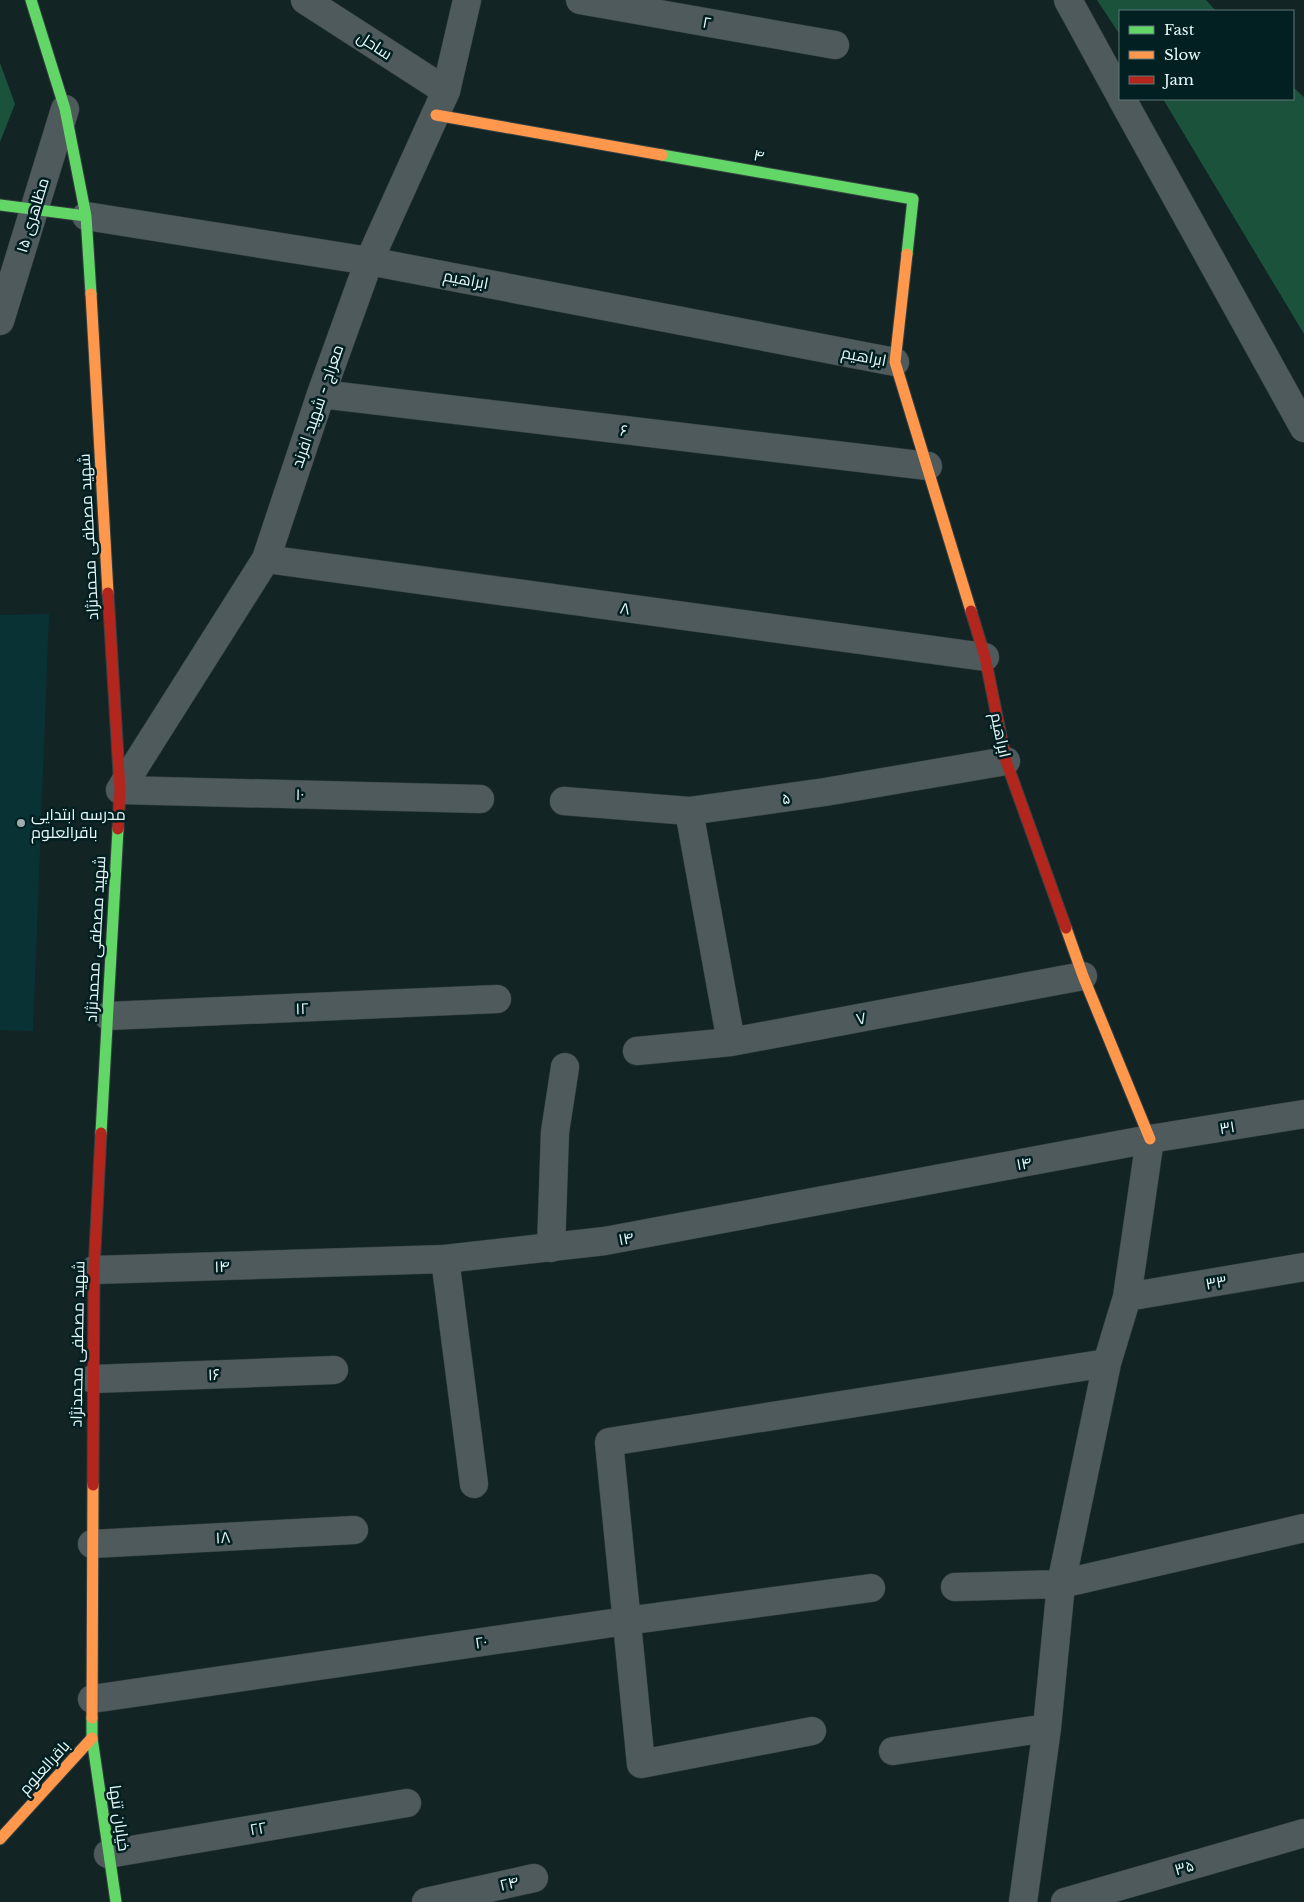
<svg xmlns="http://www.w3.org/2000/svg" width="1304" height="1902" font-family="'Libre Baskerville',Cairo,serif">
  <rect width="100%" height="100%" fill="#132425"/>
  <path fill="#093235" d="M49,614L33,1031L0,1030V615Z"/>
  <path fill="#1a523b" d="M1097,0H1206L1216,11H1120V35Z
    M0,63L15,104L0,142Z
    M1293,87L1304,97V334L1163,99H1293Z"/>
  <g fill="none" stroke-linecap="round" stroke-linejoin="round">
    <defs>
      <path id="street" d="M305,0L446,91
        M580,0L835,45
        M1068,0L1120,95
        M1122,99L1304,428
        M86,216L369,261L895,362
        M0,321L65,109
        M321,394L928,466
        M266,559L985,657
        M120,790L266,559L321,394L369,261L446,91L467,0
        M120,790L480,799
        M564,801L689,811L825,792L1006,761
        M689,811L731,1042
        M108,1016L497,999
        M637,1051L731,1042L1083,976
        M551,1248L555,1132L565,1067
        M445,1259L474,1484
        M94,1270L445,1259L605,1241L1150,1139L1304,1114
        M1127,1297L1304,1267
        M93,1379L334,1370
        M92,1544L354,1530
        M955,1587L1061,1584L1304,1528
        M92,1699L626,1621L871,1588
        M812,1731L641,1764L609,1442L1107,1363
        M893,1751L1047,1728
        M108,1854L407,1803
        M426,1902L534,1878
        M1023,1902L1047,1728L1061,1584L1107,1363L1127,1297L1150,1139
        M1065,1902L1304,1833"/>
      <path id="fast" d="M31,0L65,109L86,216L91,294
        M662,155L913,199L907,254
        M0,205L86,216
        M101,1133L118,829
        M92,1718V1738L116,1902"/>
      <path id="slow" d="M436,115L662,155
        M907,254L895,362L971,611
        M91,294L108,593
        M1066,928L1083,976L1150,1139
        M92,1718L93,1485
        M0,1839L92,1738"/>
      <path id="jam" d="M108,593L120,790L118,829
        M971,611L985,657L1006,761L1066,928
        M93,1485L94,1270L101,1133"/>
    </defs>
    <use href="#street" stroke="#344041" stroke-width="29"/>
    <use href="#fast" stroke="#344041" stroke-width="13"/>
    <use href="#slow" stroke="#344041" stroke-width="13"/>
    <use href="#jam" stroke="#344041" stroke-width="13"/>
    <use href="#street" stroke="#4e5a5b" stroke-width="28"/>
    <use href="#fast" stroke="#63d668" stroke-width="11"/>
    <use href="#slow" stroke="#ff974d" stroke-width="11"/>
    <use href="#jam" stroke="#b3261e" stroke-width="11"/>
  </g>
  <circle fill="#9daeaf" stroke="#022022" stroke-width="2" cx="21" cy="823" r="5"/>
  <g text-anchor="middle" stroke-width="5" stroke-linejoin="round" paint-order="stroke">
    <g font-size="16" fill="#e8f9fa" stroke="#022022">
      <text transform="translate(707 22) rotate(10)" y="6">۲</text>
      <text transform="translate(375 45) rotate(33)" y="6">ساحل</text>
      <text transform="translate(759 155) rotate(10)" y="6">۴</text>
      <text transform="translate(32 215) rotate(-73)" y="6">۱۵ مظاهری</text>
      <text transform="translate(466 279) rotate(11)" y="6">ابراهیم</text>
      <text transform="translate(864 356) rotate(11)" y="6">ابراهیم</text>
      <text transform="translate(317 406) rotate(-71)" y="6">معراج - شهید افرند</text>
      <text transform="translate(624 430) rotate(7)" y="6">۶</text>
      <text transform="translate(88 537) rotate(-93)" y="6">شهید مصطفی محمدنژاد</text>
      <text transform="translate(625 608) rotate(8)" y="6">۸</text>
      <text transform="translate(1001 735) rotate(78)" y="6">ابراهیم</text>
      <text transform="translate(300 794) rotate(1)" y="6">۱۰</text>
      <text transform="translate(786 798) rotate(-8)" y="6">۵</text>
      <text transform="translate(95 939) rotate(-87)" y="6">شهید مصطفی محمدنژاد</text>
      <text transform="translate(302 1008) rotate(-2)" y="6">۱۲</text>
      <text transform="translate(861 1018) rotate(-11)" y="6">۷</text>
      <text transform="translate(1227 1127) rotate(-9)" y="6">۳۱</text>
      <text transform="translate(1024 1163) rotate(-11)" y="6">۱۴</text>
      <text transform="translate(626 1238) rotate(-11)" y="6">۱۴</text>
      <text transform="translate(222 1266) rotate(-2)" y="6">۱۴</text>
      <text transform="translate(1216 1282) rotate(-10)" y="6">۳۳</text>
      <text transform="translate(77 1344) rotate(-89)" y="6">شهید مصطفی محمدنژاد</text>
      <text transform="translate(214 1374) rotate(-2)" y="6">۱۶</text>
      <text transform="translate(223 1537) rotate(-3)" y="6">۱۸</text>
      <text transform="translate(481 1642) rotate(-8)" y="6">۲۰</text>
      <text transform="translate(44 1767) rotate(-48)" y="6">باقرالعلوم</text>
      <text transform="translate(120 1818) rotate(82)" y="6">خیابان تنها</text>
      <text transform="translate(258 1828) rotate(-10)" y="6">۲۲</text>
      <text transform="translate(1184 1867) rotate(-16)" y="6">۳۵</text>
      <text transform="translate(509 1883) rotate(-13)" y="6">۲۴</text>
    </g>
    <g font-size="16" fill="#e8f9fa" stroke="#022022" text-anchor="start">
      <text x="31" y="820">مدرسه ابتدایی<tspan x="31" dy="18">باقرالعلوم</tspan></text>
    </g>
  </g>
  <rect x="1119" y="10" width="175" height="90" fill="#022022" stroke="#5e7778"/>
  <rect x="1129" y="26" width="25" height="8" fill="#63d668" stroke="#5e7778"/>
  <text x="1164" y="35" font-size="15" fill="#e8f9fa">Fast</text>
  <rect x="1129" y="51" width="25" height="8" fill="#ff974d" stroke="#5e7778"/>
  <text x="1164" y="60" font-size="15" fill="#e8f9fa">Slow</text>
  <rect x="1129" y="76" width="25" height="8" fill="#b3261e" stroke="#5e7778"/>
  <text x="1164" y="85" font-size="15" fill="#e8f9fa">Jam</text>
</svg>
